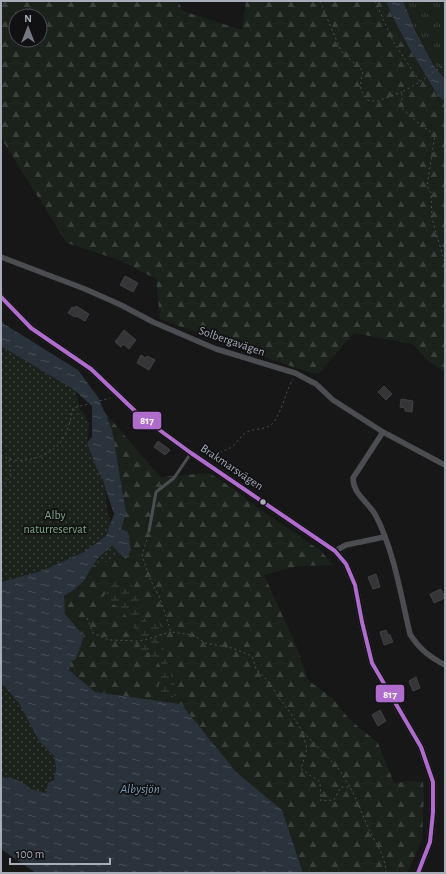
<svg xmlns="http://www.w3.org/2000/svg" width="446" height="874" font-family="'Alegreya Sans',sans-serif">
  <defs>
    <pattern id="grass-tufts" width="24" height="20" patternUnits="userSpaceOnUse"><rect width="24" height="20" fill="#1b221c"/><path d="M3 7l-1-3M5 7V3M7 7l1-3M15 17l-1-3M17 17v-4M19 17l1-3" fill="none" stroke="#393f3b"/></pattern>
    <pattern id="forest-firs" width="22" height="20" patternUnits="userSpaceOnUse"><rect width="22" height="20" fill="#1b221c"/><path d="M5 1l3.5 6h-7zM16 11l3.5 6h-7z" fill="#393f3b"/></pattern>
    <pattern id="wetland-marsh" width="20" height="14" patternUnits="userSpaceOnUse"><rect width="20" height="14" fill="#1b221c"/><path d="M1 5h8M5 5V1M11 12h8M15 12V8" fill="none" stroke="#393f3b"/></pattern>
    <pattern id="park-dots" width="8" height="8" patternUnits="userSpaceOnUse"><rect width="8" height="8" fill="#1b221c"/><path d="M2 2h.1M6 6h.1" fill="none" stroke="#393f3b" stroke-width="1.8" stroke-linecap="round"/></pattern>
    <pattern id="water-ripples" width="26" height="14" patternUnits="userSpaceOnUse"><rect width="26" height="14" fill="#2a323b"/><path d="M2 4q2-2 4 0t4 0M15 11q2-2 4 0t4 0" fill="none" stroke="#464d55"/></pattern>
  </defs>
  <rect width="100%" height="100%" fill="#171718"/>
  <path fill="url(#grass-tufts)" d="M403,1H445V79C426,56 415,28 403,1Z"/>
  <path fill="url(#forest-firs)" fill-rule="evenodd" d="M1,1H178L183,11L242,30L246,1H386C398,35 420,65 438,96L445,101V372L426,359L413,344L354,333L318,374L293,367L160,319L156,279L119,260L67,243L1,138ZM16,16H40V40H16Z
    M103,410L160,477L209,473L234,489L252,504L321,551L333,565L298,566L264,575L296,645L308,680L333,699L349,719L378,743L394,783L411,781L423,782L424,795L422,840L407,873H303L282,810L237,773L181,704L95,692L69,670L70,662L84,636L65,614L63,596L75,589L97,559L121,529L112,430Z"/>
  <path fill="url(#wetland-marsh)" d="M115,581H128C143,594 138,607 147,622L158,619L162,629L164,652L178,696H172L168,699L157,692L162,673L157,658L150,659V652L140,653L137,650L146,644L136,632L122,610L103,597Z"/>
  <path fill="url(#park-dots)" d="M1,330L72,376L80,410L85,415L89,423L87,443L96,467L102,478L105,488L107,509L121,556L17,597L158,821L1,826Z"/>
  <path fill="url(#water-ripples)" d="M386,1H403L415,30L434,66L445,79V101L438,96C420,65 399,35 386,1Z
    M1,320L4,324L78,370L98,397L112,430L126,513L121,529L128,532L131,550L126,559L118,552L113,545L97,559L83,582L75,589L64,596L65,614L84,636L76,659L70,662L69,670L95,692L181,704L237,773L282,810L303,873H36L1,849V777L12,778L23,783L31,789L46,793L48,783L54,780L56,771L55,757L39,741L19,703L4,686L1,685V582L42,571L84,552L106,536L114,514L102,478L96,467L87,443L92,437V406L73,389L1,346Z"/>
  <path fill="#353537" stroke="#404144" d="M125,276L138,283L133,292L120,285Z
    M76,306L89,314L85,321L76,316L75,317L68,313L72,307L75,308Z
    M124,330L136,340L129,349L123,344L121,347L115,342Z
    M141,355L146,358L147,356L155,360L149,370L137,363Z
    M384,386L392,394L386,400L378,392Z
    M401,399L413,401L412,412L405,411V408L400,407Z
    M158,441L170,450L165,455L154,447Z
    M376,574L380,587L373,589L368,577Z
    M441,589L445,598L434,603L430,594Z
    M386,630L388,635H390L393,642L384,645L380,632Z
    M416,677L420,688L413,691L409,681Z
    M380,710L386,721L378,726L372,715Z"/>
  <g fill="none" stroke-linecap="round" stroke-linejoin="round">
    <path stroke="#4d4e52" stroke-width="1" stroke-dasharray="2 3" stroke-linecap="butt" d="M320,1L341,51L363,71C360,85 358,90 369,101H378L402,92
      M375,1L393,41L420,82L402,92V108L418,123L435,135L427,186L431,193L432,219L445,263
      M420,82L445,64
      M1,455C3,456 6,458 9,459C25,464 53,455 62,440C68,431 71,419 73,408L110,398
      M211,457C217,453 224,451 230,448C237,444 241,434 249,431C258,428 267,430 274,422C283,409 285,393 293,379
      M1,488L11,476L9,460
      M148,535L142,556L151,581L160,598L171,632L193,635L205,643L232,648L252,656L256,669L269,682L279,698L292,715L302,731L307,749L301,769L320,782L321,801L334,800L341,787H350C358,802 363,816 369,830C376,843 386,858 386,873
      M87,618L93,633L109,640L141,641L170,632
      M303,732L338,768L350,787"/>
    <path stroke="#4b4d51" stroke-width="3" d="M149,531L156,492L174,478L191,453"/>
    <path stroke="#4b4d51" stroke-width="5.5" d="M1,257L85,289L121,305L153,322L216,349L295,373L316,384L333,400L383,432L445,465
      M383,432L353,478C353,495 369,502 376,516C394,551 401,596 410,634C419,649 430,657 445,665
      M335,551L346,545L384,537"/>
    <path stroke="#4b4d51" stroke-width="7" d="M1,297L31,328L91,369L135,411L154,426L191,453L335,551L346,564L355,585L362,622L372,663L421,747L433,782V812L430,842L418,873"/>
    <defs>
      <path id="bus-1" d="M1,297L31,328L91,369L135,411L154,426L191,453L335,551L346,564L355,585L362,622L372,663L421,747L433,782V812L430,842L418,873"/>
    </defs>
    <use href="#bus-1" stroke="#111114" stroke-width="7"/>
    <use href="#bus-1" stroke="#b06ccc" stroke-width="4"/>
  </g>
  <circle fill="#a8adb9" stroke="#111114" stroke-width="1.5" cx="263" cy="502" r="3.5"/>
  <g text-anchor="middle" stroke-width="3.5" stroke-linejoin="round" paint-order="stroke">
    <g font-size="12" fill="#a8adb9" stroke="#111114">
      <text transform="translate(232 341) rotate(19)" y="4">Solbergavägen</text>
      <text transform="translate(232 467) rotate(34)" y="4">Brakmarsvägen</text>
    </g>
    <g font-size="12" fill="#7ea681" stroke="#111114">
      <text x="55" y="519">Alby<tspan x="55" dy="14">naturreservat</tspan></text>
    </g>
    <g font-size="13" font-style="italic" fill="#7d9ab6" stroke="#111114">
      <text x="140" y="793">Albysjön</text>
    </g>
  </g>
  <g stroke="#111114" stroke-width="1.5">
    <rect x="132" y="411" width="30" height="19" rx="4" fill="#b06ccc"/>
    <rect x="375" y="684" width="30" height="19" rx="4" fill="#b06ccc"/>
  </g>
  <g font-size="11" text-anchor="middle" font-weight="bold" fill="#fff">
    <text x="147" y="424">817</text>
    <text x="390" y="698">817</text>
  </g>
  <rect width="446" height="874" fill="none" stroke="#a8adb9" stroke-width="4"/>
  <g transform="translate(28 28)"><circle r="19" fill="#111114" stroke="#4d4f56"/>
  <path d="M0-3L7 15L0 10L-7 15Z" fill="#757881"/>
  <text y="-6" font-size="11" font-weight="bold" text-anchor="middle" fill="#a8adb9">N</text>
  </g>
  <path d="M10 858v6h100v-6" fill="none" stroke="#a8adb9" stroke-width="2"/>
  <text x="16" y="858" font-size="12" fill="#a8adb9" stroke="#111114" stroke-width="3" paint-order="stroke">100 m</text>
</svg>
